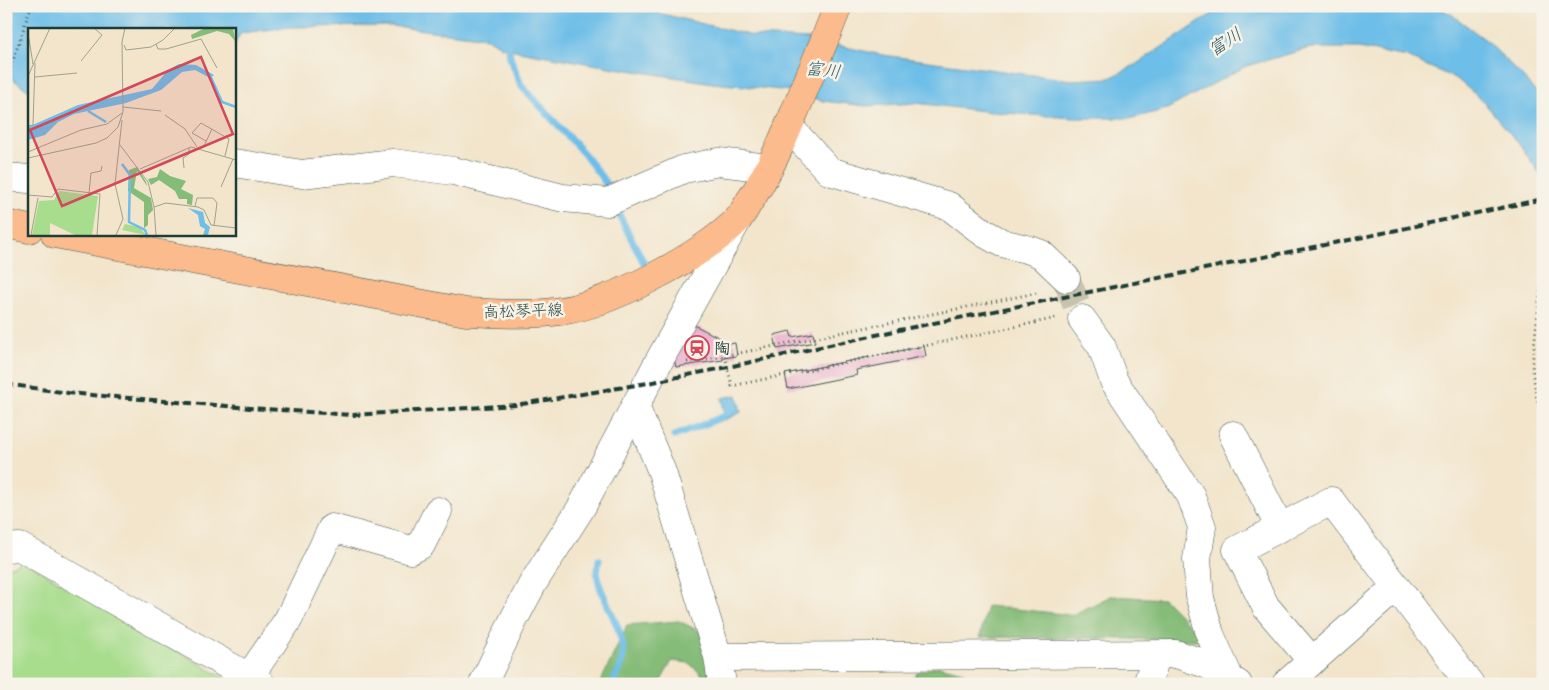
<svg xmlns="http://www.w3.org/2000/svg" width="1549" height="690" font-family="Dekko,'Klee One',sans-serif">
  <rect width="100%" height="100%" fill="#f7f3e8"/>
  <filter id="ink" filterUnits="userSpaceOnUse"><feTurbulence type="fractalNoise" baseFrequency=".02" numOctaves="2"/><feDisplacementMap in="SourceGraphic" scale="10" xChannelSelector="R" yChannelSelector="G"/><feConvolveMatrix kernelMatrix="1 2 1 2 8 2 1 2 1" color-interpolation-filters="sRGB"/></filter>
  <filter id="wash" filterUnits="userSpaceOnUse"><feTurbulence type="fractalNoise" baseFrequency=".0096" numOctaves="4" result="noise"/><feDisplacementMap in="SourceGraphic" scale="20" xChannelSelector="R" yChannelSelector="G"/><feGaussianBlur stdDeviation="1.12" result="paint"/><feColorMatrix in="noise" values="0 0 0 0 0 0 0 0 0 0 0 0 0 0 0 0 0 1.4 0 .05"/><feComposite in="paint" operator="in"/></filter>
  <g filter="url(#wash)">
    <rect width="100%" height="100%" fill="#f2e5cc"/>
    <path fill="#a7dd8d" stroke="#638d60" d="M24,561L234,684H6V569Z"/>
    <path fill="#85bc78" stroke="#527c56" d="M1111,596L1164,599L1204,640L980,637L987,606L1072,615Z
      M679,621L701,632L713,684H707V679L689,663L672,661L659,684H600L627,625Z
      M939,666L963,672L974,684H916L912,682L917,672Z"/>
    <path fill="#6dbee8" stroke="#467e8e" d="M6,6H629L753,36L809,39L882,55L1071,80L1110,78L1135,65L1224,6H1435L1451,14L1487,41L1522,76L1543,101V178L1519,144L1482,100L1457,79L1407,57L1359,48H1310L1246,66L1167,109L1133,118H1074L992,112L916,103L866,106L823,101L791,91L713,83L609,67L519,51L502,47L488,38L391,26L291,27L241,33L234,45V29H29V91L6,74Z
      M737,395L741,412L725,420L722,398Z"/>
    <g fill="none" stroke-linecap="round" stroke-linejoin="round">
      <path stroke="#6dbee8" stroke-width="7" d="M508,40L510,57L521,85L585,155L605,182L610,195
        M614,205L646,267
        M674,436L725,416L729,410
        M599,560L597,573L600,587L618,628L624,650L620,669L612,684"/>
    </g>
    <g id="blocks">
      <path fill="#eaabcc" d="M692,324L722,339L723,345L735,343L737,356L723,358V360L676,367L674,359Z
        M790,331L792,337L813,333L815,342L777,349L774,335Z
        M924,346L926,356L856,370L857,375L788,389L785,374Z"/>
    </g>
  </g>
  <g filter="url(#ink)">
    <use href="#blocks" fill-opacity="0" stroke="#3f564b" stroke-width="1"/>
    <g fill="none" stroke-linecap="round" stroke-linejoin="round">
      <path stroke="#c8c3ae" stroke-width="28" stroke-dasharray="28 14" stroke-linecap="butt" d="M1066,278L1082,319"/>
      <defs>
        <path id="minor" d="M789,127L829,171L949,206L984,233L1002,243L1030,250L1041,254L1066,278
          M234,163L302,174L393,163L453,171L563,198L608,202L684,169L719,162L769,168
          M6,177L29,179
          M1082,319L1102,347L1114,381L1191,496L1202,527L1197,559L1200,598L1210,634L1229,677
          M635,406L662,472L718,657L722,684
          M1233,435L1280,528
          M6,548L20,547L261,684
          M718,657L1176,654L1206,664L1238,684
          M1312,661L1266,607L1237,550L1331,501L1470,684
          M249,677L288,620L332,528L411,550L421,545L438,511
          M483,684L514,619L533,583L581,508L659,361L737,221
          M1147,684L1157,655
          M1286,684L1396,587"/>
        <path id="major" d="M6,224L29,229
          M55,234L466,312C497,313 529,316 560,311C609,305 706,254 739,218C743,213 746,207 749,202C767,176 780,147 792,118C808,81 823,44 838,6"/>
      </defs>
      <use href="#minor" stroke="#3f564b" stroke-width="29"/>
      <use href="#major" stroke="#3f564b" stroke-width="29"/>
      <path stroke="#3f564b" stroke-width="3" stroke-dasharray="1 4" stroke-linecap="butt" d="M6,82L31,6
        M1543,267L1532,365L1537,401L1543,417
        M725,356L732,386L1057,318
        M687,362L725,356L1036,293
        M1537,401L1543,399"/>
      <use href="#minor" stroke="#fff" stroke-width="28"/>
      <use href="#major" stroke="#fbbb8d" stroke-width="28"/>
      <path stroke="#1f3d34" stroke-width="4" stroke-dasharray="8 4" stroke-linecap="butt" d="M6,384L68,393L250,408L353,415L516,405L648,383L728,367L899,330L1364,237L1543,199"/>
    </g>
  </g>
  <defs>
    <symbol id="station-ring" viewBox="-11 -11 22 22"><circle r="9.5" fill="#f7f3e8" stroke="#d1495b" stroke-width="1.5"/><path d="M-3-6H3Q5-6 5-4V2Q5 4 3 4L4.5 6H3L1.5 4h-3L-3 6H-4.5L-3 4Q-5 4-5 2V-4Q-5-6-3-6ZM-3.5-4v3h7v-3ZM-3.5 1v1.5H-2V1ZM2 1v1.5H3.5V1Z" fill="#d1495b"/></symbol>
  </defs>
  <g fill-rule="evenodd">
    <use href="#station-ring" x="683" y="334" width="28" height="28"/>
  </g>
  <g text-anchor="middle" stroke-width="5" stroke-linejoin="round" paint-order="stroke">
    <g font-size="16" fill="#1f3d34" stroke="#f7f3e8">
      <text transform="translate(523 310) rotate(-2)" y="6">高松琴平線</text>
    </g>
    <g font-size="16" font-weight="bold" fill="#1f3d34" stroke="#f7f3e8" text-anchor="start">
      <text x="714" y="354">陶</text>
    </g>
    <g font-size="18" font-style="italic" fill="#325d61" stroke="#f7f3e8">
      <text transform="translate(1225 42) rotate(-33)" y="6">富川</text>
      <text transform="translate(823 70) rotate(7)" y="6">富川</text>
    </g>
  </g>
  <g transform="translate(28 28)">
    <rect width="208" height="208" fill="#f2e5cc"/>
    <path d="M31,163L70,168L64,207H47L22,195V207H4L11,173L26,172ZM97,196L111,199L118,207L94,202Z" fill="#a7dd8d"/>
    <path d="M177,0H205L207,13L201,6L189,3L164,11L163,7ZM109,139L118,154L119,158L109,143L106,160L123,170L125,182L120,187V197L116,200V174L100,163L101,142ZM132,141L142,148L158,153L153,161L165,167L164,177L159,176V171H151L147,163L131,152L123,157L120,151L129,149Z" fill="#85bc78"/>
    <path d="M151,36L168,37L186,47L182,50L167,42L154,44L133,62L98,75L46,86L30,94L17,107L0,112V99L50,77L124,61L140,42ZM160,180L175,184L177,195L182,199L180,207H175L177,201L172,198L170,187Z" fill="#6dbee8"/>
    <path fill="none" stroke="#6dbee8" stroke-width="2.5" d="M181,45L194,74L208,79M60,83L78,94M94,136L102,147L101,194L117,202L119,207"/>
    <path fill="none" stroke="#9ea28f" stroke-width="1" d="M0,5L5,36M128,16L130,21H138L173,11L189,40M96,17L98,22L123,19L135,12L147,0M53,33L74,7L66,0M0,48L22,0M7,49L49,45M95,79L133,83M137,87L157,101L169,119M0,98L5,97L7,35M178,113L164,105L173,95L201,111L197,128M92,117L120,154L126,179L128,207M175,120L184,101M0,124L53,102L79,96L94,85M0,130L68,115L79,110L90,99L95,84L94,14L97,0M156,140L155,130L161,126V120M112,141L163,119L208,132M193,159L205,131M61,165L63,145L73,143L74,138M0,167L24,169L30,161L72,166L69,207M167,178L169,170H185L189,175L186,198M126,179L138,175L170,179L176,182L183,197L208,200M3,207L10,170M88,207L95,191L87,156L94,92"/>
    <path fill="#d1495b" fill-opacity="0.15" stroke="#d1495b" stroke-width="2.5" d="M173,29L205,106L34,178L2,102Z"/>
    <rect width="208" height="208" fill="none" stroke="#1f3d34" stroke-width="2.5"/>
  </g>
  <rect width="1549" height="690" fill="none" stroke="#f7f3e8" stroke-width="25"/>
</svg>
